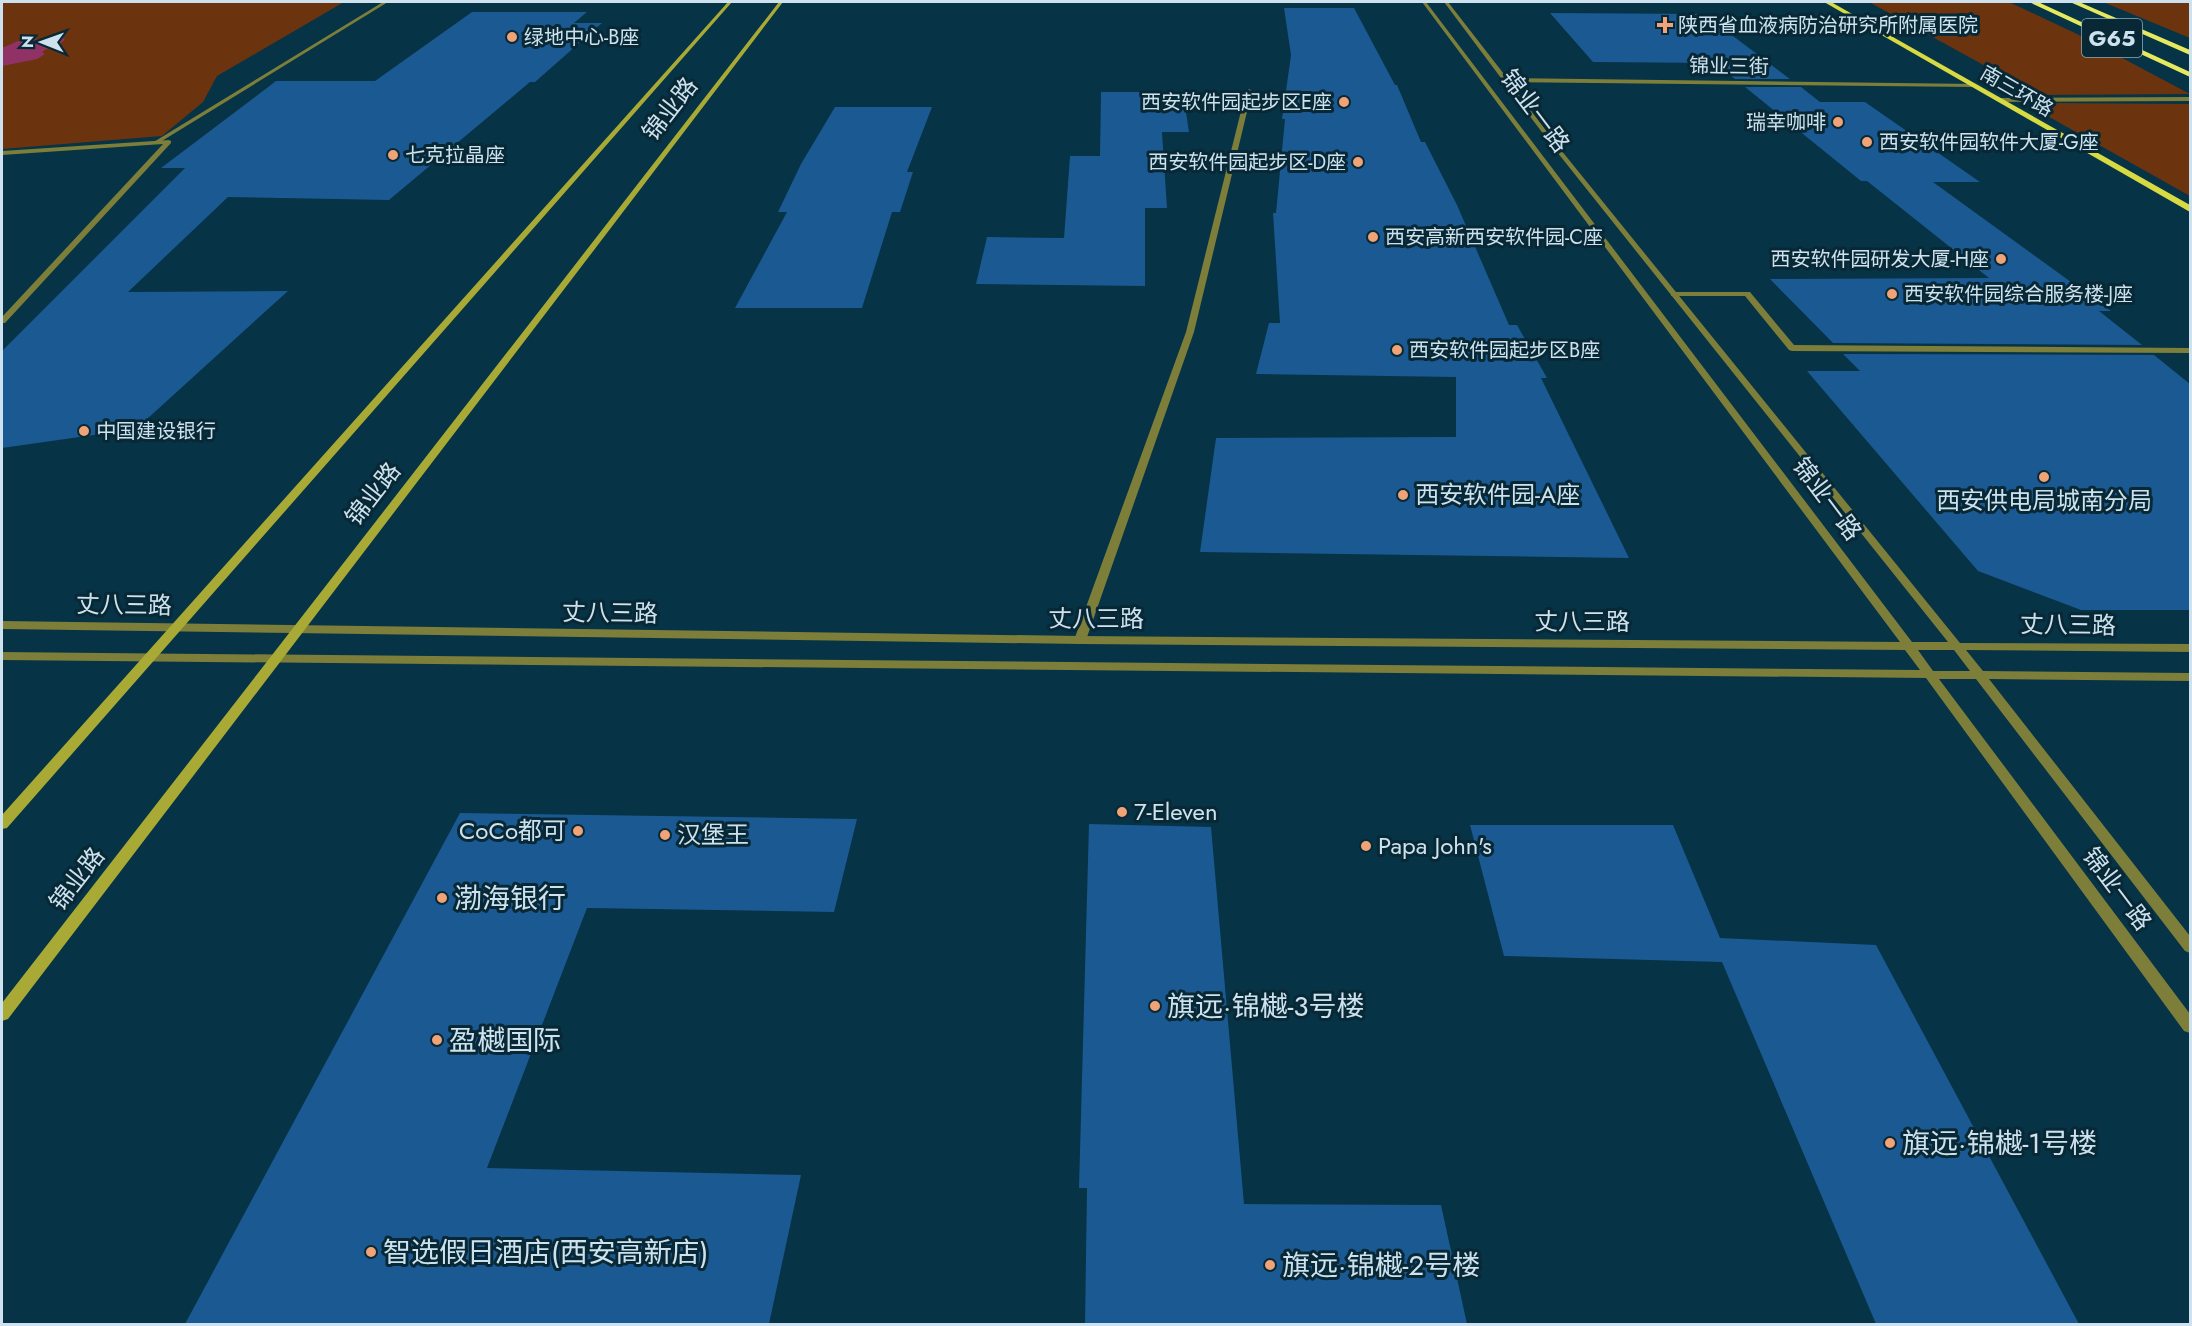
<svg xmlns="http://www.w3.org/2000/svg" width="2192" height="1326" font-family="Jost,'Noto Sans SC',sans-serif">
  <rect width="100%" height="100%" fill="#063345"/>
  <path fill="#6b340f" d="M2,2H344L217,76L203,102L162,136L2,149Z
    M1869,2H2009L2077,34L2190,94L2038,95Z
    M2101,2H2190V38L2103,2Z
    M2046,103L2190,104V196L2035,109L2034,106Z"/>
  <path fill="#913266" d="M60,37L65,39C61,46 49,46 42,52L45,54L37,59L2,66V48L18,41Z"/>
  <path fill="#1b5992" d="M1284,8H1354L1395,85H1397L1421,142H1425L1457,205L1509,325H1517L1547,378H1541L1629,558L1200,552L1216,438L1456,437V377L1256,374L1269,323H1280L1273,213H1276L1285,119H1282L1291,55Z
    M472,12H587L574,23H602L535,82H530L389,200L228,197L128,292L288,291L136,429L2,448V351L185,168H161L276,81H375Z
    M1550,13L1704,14L1790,79H1735L1715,63L1593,62Z
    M1745,87H1801L1820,102H1865L1980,182H1933L2111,311H2099L2142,345L1833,343L1770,279L1989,278L1867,181H1861Z
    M1101,92H1183L1189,132H1162L1167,208H1145V286L976,284L987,237L1064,238L1070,156H1100Z
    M835,107H932L907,172H913L900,212H892L862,308H735L787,212H778L801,164Z
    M1843,354L2154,355L2190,384V610H2081L1978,571L1807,371H1860Z
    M460,813L857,819L834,912L587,908L487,1168L801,1175L769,1324H185Z
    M1089,824L1211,827L1244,1204L1441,1205L1467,1324H1085L1087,1188H1079Z
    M1470,825H1673L1720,938L1876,945L2079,1324H1876L1722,962L1504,956Z"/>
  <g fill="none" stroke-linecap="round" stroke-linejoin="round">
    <path fill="#7c7e3a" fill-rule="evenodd" d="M383,2H388L157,144L152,143Z
      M2190,97V101L2001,102L1998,100L2001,98Z
      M1671,292H1750L1794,345L2190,348V353L1792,351L1789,350L1745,296H1671Z"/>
    <path fill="#7c7e3a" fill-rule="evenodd" d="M1249,89L1252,91L1194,332L1086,640L1080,644L1076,643L1074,640L1186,332L1246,91Z
      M169,140L171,141V143L5,323H2V317L163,144L2,155V151Z"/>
    <path fill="#7c7e3a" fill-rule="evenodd" d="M1422,2H1426L1912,642H1948L1557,152L1504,82L1499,81L1501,78L1444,2H1448L1507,78L1976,84L1974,87L1509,82L1561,150L1960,643L2190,644V652L1966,650L1983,671L2190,673V681L1989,679L2190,936V953L2185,951L1976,679H1939L2190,1014V1033L2184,1031L1926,678L2,660V652L1920,670L1905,650L1080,644L2,629V621L1080,636L1900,642ZM1918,650H1954L1970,671H1933Z"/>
    <path fill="#a8aa35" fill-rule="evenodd" d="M728,2H732L7,828L2,829V815Z
      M779,2H783L8,1019L2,1021V1003Z"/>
    <path fill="#d8da42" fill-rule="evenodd" d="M1824,2H1831L2190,205V212Z"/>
    <path fill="#e6e95e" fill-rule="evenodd" d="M2029,2H2038L2190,72V77Z
      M2070,2H2079L2190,50V55Z"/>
  </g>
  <g fill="#efa377" stroke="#082836" stroke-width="2">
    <path d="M1662 16h6v6h6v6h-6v6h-6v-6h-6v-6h6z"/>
    <circle cx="512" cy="37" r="6"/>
    <circle cx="1344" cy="102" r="6"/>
    <circle cx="1838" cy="122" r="6"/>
    <circle cx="1867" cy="142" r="6"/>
    <circle cx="393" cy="155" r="6"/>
    <circle cx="1358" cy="162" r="6"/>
    <circle cx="1373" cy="237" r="6"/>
    <circle cx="2001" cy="259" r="6"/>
    <circle cx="1892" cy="294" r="6"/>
    <circle cx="1397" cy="350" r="6"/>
    <circle cx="84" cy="431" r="6"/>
    <circle cx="2044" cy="477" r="6"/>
    <circle cx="1403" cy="495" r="6"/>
    <circle cx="1122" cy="812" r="6"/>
    <circle cx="578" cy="831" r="6"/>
    <circle cx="665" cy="835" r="6"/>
    <circle cx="1366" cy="846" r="6"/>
    <circle cx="442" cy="898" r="6"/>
    <circle cx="1155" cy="1006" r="6"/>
    <circle cx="437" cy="1040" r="6"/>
    <circle cx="1890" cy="1143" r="6"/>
    <circle cx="371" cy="1252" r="6"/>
    <circle cx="1270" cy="1265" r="6"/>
  </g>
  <g text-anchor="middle" stroke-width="6" stroke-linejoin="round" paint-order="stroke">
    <g font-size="20" fill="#cde2ee" stroke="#082836" text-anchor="start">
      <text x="1678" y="32">陕西省血液病防治研究所附属医院</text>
      <text x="524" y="44">绿地中心-B座</text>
      <text x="1332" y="109" text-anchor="end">西安软件园起步区E座</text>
      <text x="1826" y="129" text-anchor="end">瑞幸咖啡</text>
      <text x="1879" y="149">西安软件园软件大厦-G座</text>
      <text x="405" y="162">七克拉晶座</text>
      <text x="1346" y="169" text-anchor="end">西安软件园起步区-D座</text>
      <text x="1385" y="244">西安高新西安软件园-C座</text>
      <text x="1989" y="266" text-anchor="end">西安软件园研发大厦-H座</text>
      <text x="1904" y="301">西安软件园综合服务楼-J座</text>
      <text x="1409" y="357">西安软件园起步区B座</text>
      <text x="96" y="438">中国建设银行</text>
    </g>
    <g font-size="20" fill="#cde2ee" stroke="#082836">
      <text transform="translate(1729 66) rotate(1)" y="7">锦业三街</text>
      <text transform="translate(2017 91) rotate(30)" y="7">南三环路</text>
    </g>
    <rect fill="#082836" stroke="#92aab7" stroke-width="1.5" x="2082" y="19" width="60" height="38" rx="4.5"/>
    <g font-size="22" font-weight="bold" fill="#cde2ee">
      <text x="2112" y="46">G65</text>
    </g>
    <g font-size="24" fill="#cde2ee" stroke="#082836">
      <text transform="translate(670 109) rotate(-52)" y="8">锦业路</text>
      <text transform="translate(1535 111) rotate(53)" y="8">锦业一路</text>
      <text transform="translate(373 494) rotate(-52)" y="8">锦业路</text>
      <text transform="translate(1827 499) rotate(53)" y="8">锦业一路</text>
      <text transform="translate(124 605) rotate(1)" y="8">丈八三路</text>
      <text transform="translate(610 613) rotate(1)" y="8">丈八三路</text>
      <text x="1096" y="627">丈八三路</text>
      <text x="1582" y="630">丈八三路</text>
      <text transform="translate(2068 625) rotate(1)" y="8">丈八三路</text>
      <text transform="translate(77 879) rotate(-52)" y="8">锦业路</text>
      <text transform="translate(2117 889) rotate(53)" y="8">锦业一路</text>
    </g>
    <g font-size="24" fill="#cde2ee" stroke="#082836" text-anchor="start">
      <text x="1415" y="503">西安软件园-A座</text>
      <text x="2044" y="509" text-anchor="middle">西安供电局城南分局</text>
      <text x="1134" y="820">7-Eleven</text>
      <text x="566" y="839" text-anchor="end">CoCo都可</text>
      <text x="677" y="843">汉堡王</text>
      <text x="1378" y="854">Papa John's</text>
    </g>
    <g font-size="28" fill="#cde2ee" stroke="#082836" text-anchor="start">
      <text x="454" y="908">渤海银行</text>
      <text x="1167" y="1016">旗远·锦樾-3号楼</text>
      <text x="449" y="1050">盈樾国际</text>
      <text x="1902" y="1153">旗远·锦樾-1号楼</text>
      <text x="383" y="1262">智选假日酒店(西安高新店)</text>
      <text x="1282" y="1275">旗远·锦樾-2号楼</text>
    </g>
  </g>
  <rect width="2192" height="1326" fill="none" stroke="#cde2ee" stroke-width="6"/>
  <g transform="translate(42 42) rotate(271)" stroke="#082836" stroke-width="4.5" paint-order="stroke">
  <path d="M0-4.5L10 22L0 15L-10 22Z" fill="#cde2ee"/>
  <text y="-9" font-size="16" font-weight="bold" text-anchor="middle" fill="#cde2ee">N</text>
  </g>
</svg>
